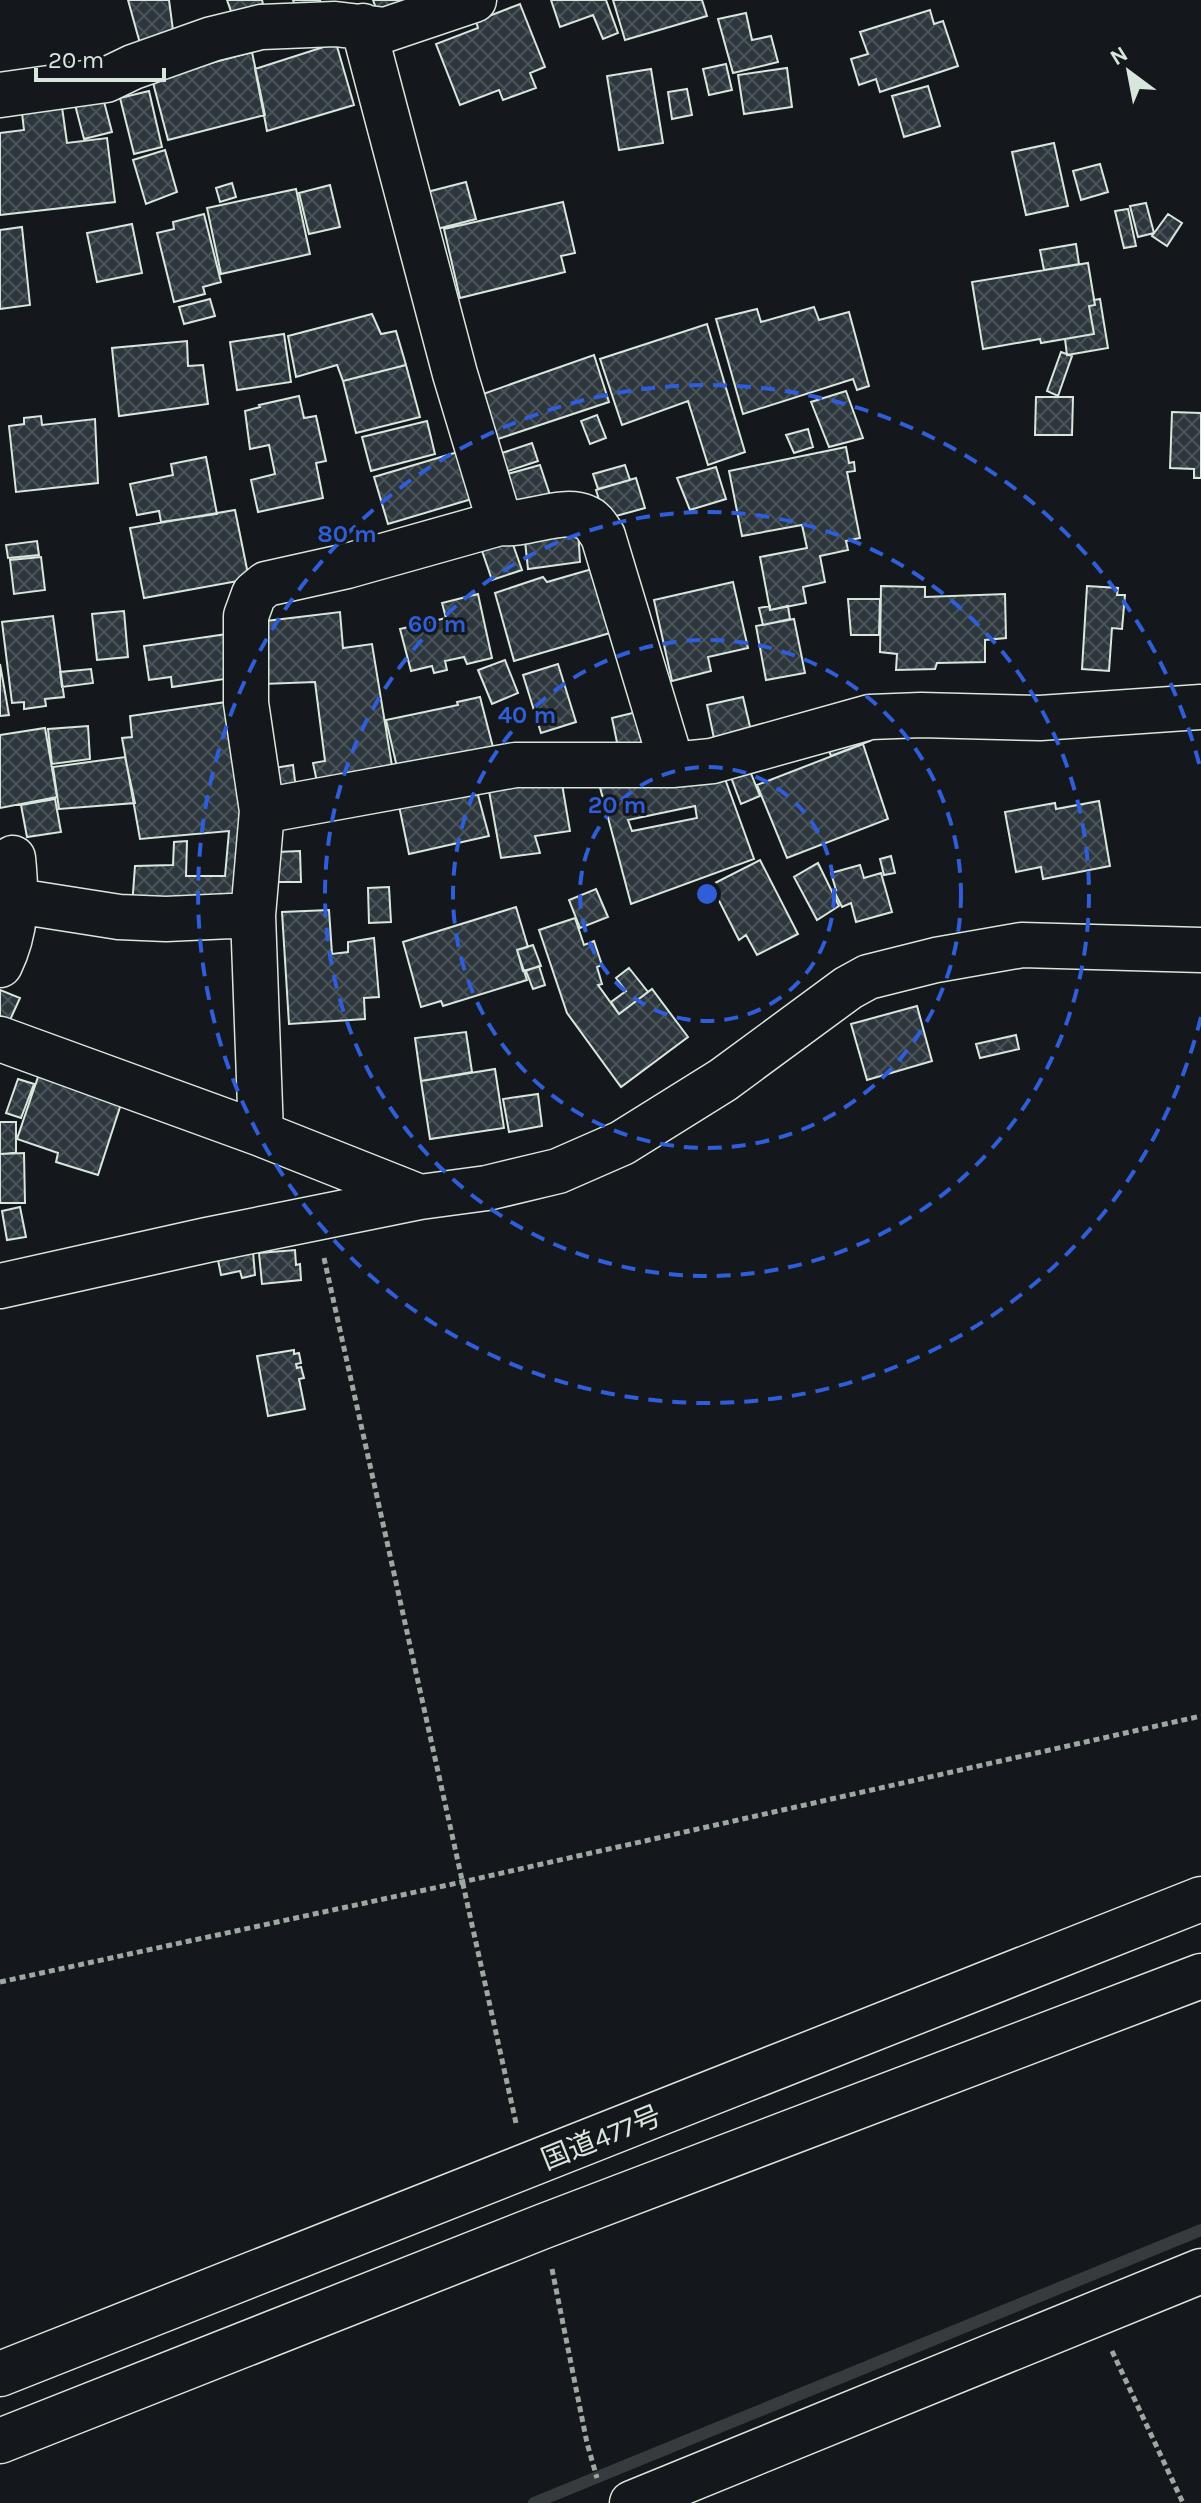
<svg xmlns="http://www.w3.org/2000/svg" width="1201" height="2503" font-family="Karla,'Noto Sans JP',sans-serif">
  <defs>
    <pattern id="building-cross-hatch" width="8" height="8" patternUnits="userSpaceOnUse" patternTransform="scale(2)"><rect width="8" height="8" fill="#2c363c"/><path d="M0 0l8 8M0 8l8-8" fill="none" stroke="#4a5358"/></pattern>
  </defs>
  <rect width="100%" height="100%" fill="#14181c"/>
  <g fill="none" stroke-linecap="round" stroke-linejoin="round">
    <path stroke="#363b3e" stroke-width="12" d="M534,2503L1201,2230"/>
  </g>
  <path fill="url(#building-cross-hatch)" stroke="#d8e6dc" stroke-width="2" fill-rule="evenodd" d="M128,0H169L174,38L141,47Z
    M227,0H262L263,4L232,14Z
    M293,0H320L323,9L298,17Z
    M373,0H399L400,3L377,11Z
    M551,0H606L618,33L603,39L593,15L560,27Z
    M613,0H702L707,16L625,40Z
    M520,4L545,67L530,73L536,88L503,100L499,90L460,105L436,44L478,28L476,21Z
    M930,10L934,24L943,21L958,66L880,92L876,79L859,85L851,59L868,54L860,32Z
    M746,13L752,40L771,36L778,62L733,73L718,19Z
    M336,43L354,105L267,131L255,69Z
    M252,52L265,115L168,140L152,79Z
    M726,64L732,90L709,95L703,69Z
    M787,68L792,107L744,114L738,75Z
    M651,69L663,143L619,150L607,76Z
    M928,86L940,126L904,137L892,96Z
    M687,89L692,115L672,119L668,92Z
    M149,91L162,147L134,154L120,98Z
    M102,94L112,132L84,139L74,101Z
    M62,107L67,143L107,138L115,202L0,215V133L24,130L22,113Z
    M1054,143L1068,206L1026,215L1012,152Z
    M165,150L177,192L146,204L133,160Z
    M1100,164L1108,192L1081,200L1073,171Z
    M466,182L476,219L437,229L427,192Z
    M232,183L236,197L220,202L216,188Z
    M330,185L340,227L309,234L299,193Z
    M296,189L310,254L221,274L207,208Z
    M563,202L575,253L561,256L565,272L460,298L444,229Z
    M1146,203L1154,233L1138,237L1130,206Z
    M1128,209L1136,246L1124,248L1115,211Z
    M204,214L221,282L203,287L205,294L174,302L157,233L174,229L173,222Z
    M1168,214L1182,223L1167,246L1152,236Z
    M132,224L142,273L97,282L87,233Z
    M22,227L30,305L0,309V230Z
    M1076,244L1079,264L1044,270L1040,250Z
    M1088,263L1095,305L1089,306L1094,334L1041,343L1040,339L983,349L972,282Z
    M210,299L215,316L184,324L179,307Z
    M1100,299L1108,348L1067,355L1065,339L1094,334L1089,306L1095,305L1094,300Z
    M814,307L819,320L849,312L869,386L857,390L853,379L743,414L716,319L757,309L761,322Z
    M372,314L381,334L396,331L406,365L343,381L337,365L296,377L288,336Z
    M707,324L745,452L708,465L688,401L622,425L600,359Z
    M284,334L291,382L237,390L230,342Z
    M187,341L188,366L203,365L208,404L119,416L112,348Z
    M1061,352L1072,356L1058,396L1047,391Z
    M594,355L609,402L495,440L480,395Z
    M406,365L420,417L356,433L343,381Z
    M846,391L863,438L829,447L811,402Z
    M299,396L304,418L316,416L326,461L316,463L323,498L258,512L251,480L275,474L269,445L250,449L245,411L260,407L259,405Z
    M1036,397H1073L1072,435H1035Z
    M1172,412L1201,413V478H1194V469L1170,468Z
    M597,415L606,438L590,444L581,421Z
    M41,416L42,425L95,419L98,483L16,492L9,426L24,424V418Z
    M427,421L435,454L371,471L362,437Z
    M808,429L813,447L794,453L786,435Z
    M532,443L538,461L502,473L496,455Z
    M846,447L849,463L854,462L855,471L847,472L860,538L846,541L848,550L820,556L825,582L803,587L806,603L770,610L760,557L807,548L802,525L742,536L729,471Z
    M461,451L475,498L388,524L374,477Z
    M206,457L217,514L161,522L159,511L137,515L130,484L173,475L171,464Z
    M540,465L552,501L516,512L504,475Z
    M625,465L630,480L598,489L593,474Z
    M716,467L726,499L690,510L677,478Z
    M636,478L645,508L605,519L596,490Z
    M235,510L249,579L144,598L130,528Z
    M578,527L580,562L528,569L524,532Z
    M510,536L522,570L492,580L480,545Z
    M37,541L39,555L8,558L6,545Z
    M41,557L45,590L14,594L10,560Z
    M592,569L610,633L514,661L495,593L543,577L547,582Z
    M733,582L748,648L708,657L711,671L672,681L654,600Z
    M881,586L925,587V597L1005,594L1006,638L985,640V662L937,663L935,669L896,670L897,654L880,652Z
    M1087,586L1118,588L1117,595H1125L1122,629L1112,628L1109,671L1082,669Z
    M478,594L492,658L467,664L464,657L445,661L447,670L434,673L432,666L411,671L400,629L446,618L442,603Z
    M848,599H880L879,635H851Z
    M770,606V610L788,606L790,619L763,625L759,608Z
    M124,611L128,657L97,660L92,614Z
    M340,612L343,648L372,644L393,772L317,782L313,763L325,761L315,682L263,684L258,622Z
    M53,616L64,697L45,699L46,706L24,709V702L12,703L2,622Z
    M794,619L805,673L766,680L756,626Z
    M234,633L231,678L172,687L171,677L149,680L144,646Z
    M505,660L518,693L492,704L478,670Z
    M0,664L9,715L0,716Z
    M558,664L576,722L541,733L523,675Z
    M91,669L93,683L62,687L60,672Z
    M480,697L494,751L400,780L386,720L458,705L457,702Z
    M743,697L752,735L715,743L707,705Z
    M233,701L245,827L235,907L132,906L135,866L173,865L174,842L187,841L186,876H225L229,831L140,839L122,738L132,737L130,716Z
    M645,710L654,750L620,757L612,718Z
    M88,726L90,759L52,764L48,729Z
    M45,728L57,797L0,808V735Z
    M865,729L870,741L831,756L825,741Z
    M863,744L888,819L787,858L757,785Z
    M125,757L135,803L59,809L53,767Z
    M293,765L297,797L272,801L268,769Z
    M748,766L760,796L741,804L729,772Z
    M724,776L754,859L631,904L598,780ZM695,806L697,818L632,831L628,820Z
    M561,778L570,831L535,836L540,853L501,858L489,791Z
    M475,784L489,836L409,854L398,801Z
    M55,799L61,832L27,837L21,805Z
    M1099,801L1110,866L1043,879L1041,867L1016,872L1005,812L1055,803L1056,809Z
    M300,851L301,882H276L277,852Z
    M891,856L895,873L884,875L880,859Z
    M760,860L798,934L757,955L746,935L739,940L711,885Z
    M818,863L839,906L817,920L794,877Z
    M860,865L864,878L881,873L892,912L856,922L851,903L842,907L834,891L836,890L831,873Z
    M389,887L391,922L369,923L368,888Z
    M596,889L608,917L580,928L569,900Z
    M516,907L528,947L517,950L527,980L443,1006L441,1001L421,1007L403,942Z
    M329,910L332,954L348,952V942L374,938L379,997L364,998L365,1019L289,1024L282,912Z
    M575,918L584,945L594,941L602,965L597,967L602,984L598,985L619,1014L652,989L688,1037L621,1087L567,1013L539,930Z
    M533,945L541,966L523,971L517,950Z
    M539,966L545,985L533,989L526,971Z
    M629,968L648,992L619,1014L611,1002L626,991L616,978Z
    M0,990L20,998L10,1020L0,1016Z
    M917,1006L932,1061L867,1080L851,1024Z
    M466,1032L472,1072L421,1081L415,1038Z
    M1016,1035L1019,1049L980,1058L976,1044Z
    M495,1069L504,1128L430,1139L421,1081Z
    M39,1074L121,1104L98,1175L56,1162L58,1153L17,1139Z
    M18,1079L34,1084L21,1118L6,1113Z
    M538,1094L542,1126L509,1132L503,1099Z
    M0,1122H16V1153L0,1154Z
    M24,1153L25,1203H0V1154Z
    M20,1207L26,1237L7,1240L2,1211Z
    M295,1250L296,1265L300,1264L301,1280L262,1284L259,1253Z
    M253,1252L255,1275L242,1278L240,1271L221,1275L218,1260Z
    M294,1350V1354L299,1353L301,1363L296,1364L297,1368L301,1367L304,1378L299,1379L305,1409L268,1416L257,1356Z"/>
  <g fill="none" stroke-linecap="round" stroke-linejoin="round">
    <defs>
      <path id="minor" d="M363,26L455,374L500,523
        M0,95L106,80L133,67L212,39L261,27L335,24L385,30L474,0
        M262,811L515,765H672L712,761L870,717L921,715L1040,718L1201,707
        M17,901L119,917L166,919L253,915
        M0,965C17,930 17,897 13,858
        M0,1039L261,1134L420,1197
        M261,1134L253,915L262,811L246,703V616L254,594L266,584L347,566L500,523C526,526 562,507 585,517C594,520 598,529 603,536L672,765
        M0,1286L207,1240L420,1197L487,1188L558,1171L622,1143L723,1080L848,988L868,977L936,960L1022,945L1201,950
        M632,2503L1201,2271"/>
      <path id="highway" d="M0,2374L1201,1899
        M0,2441L544,2226L1201,1976"/>
    </defs>
    <use href="#minor" stroke="#d8e6dc" stroke-width="47"/>
    <use href="#highway" stroke="#d8e6dc" stroke-width="47"/>
    <path stroke="#9da8a2" stroke-width="5" stroke-dasharray="6 4" stroke-linecap="butt" d="M324,1258L516,2123
      M0,1982L462,1882L1201,1716
      M552,2269L587,2443L597,2478
      M1112,2351L1183,2503"/>
    <use href="#minor" stroke="#14181c" stroke-width="44"/>
    <use href="#highway" stroke="#14181c" stroke-width="44"/>
  </g>
  <g fill="none" stroke="#305dd8" stroke-width="4" stroke-dasharray="14 10">
    <circle cx="707" cy="894" r="127"/>
    <circle cx="707" cy="894" r="254"/>
    <circle cx="707" cy="894" r="382"/>
    <path d="M1201 1017A509 509 0 1 1 1201 771"/>
  </g>
  <g text-anchor="middle" stroke-width="6" stroke-linejoin="round" paint-order="stroke">
    <g font-size="28" fill="#d8e6dc" stroke="#14181c">
      <text transform="translate(601 2137) rotate(-22)" y="10">国道477号</text>
    </g>
  </g>
  <circle cx="707" cy="894" r="12" fill="#305dd8" stroke="#14181c" stroke-width="4"/>
  <g font-size="24" text-anchor="middle" font-weight="bold" fill="#305dd8" stroke="#14181c" stroke-width="6" stroke-linejoin="round" paint-order="stroke">
    <text x="347" y="542">80 m</text>
    <text x="437" y="632">60 m</text>
    <text x="527" y="723">40 m</text>
    <text x="617" y="813">20 m</text>
  </g>
  <g transform="translate(1129 72) rotate(328)" stroke="#14181c" stroke-width="6" paint-order="stroke">
  <path d="M0-6L14 30L0 20L-14 30Z" fill="#d8e6dc"/>
  <text y="-12" font-size="22" font-weight="bold" text-anchor="middle" fill="#d8e6dc">N</text>
  </g>
  <path d="M36 68v12h128v-12" fill="none" stroke="#d8e6dc" stroke-width="4"/>
  <text x="48" y="68" font-size="24" fill="#d8e6dc" stroke="#14181c" stroke-width="6" paint-order="stroke">20 m</text>
</svg>
